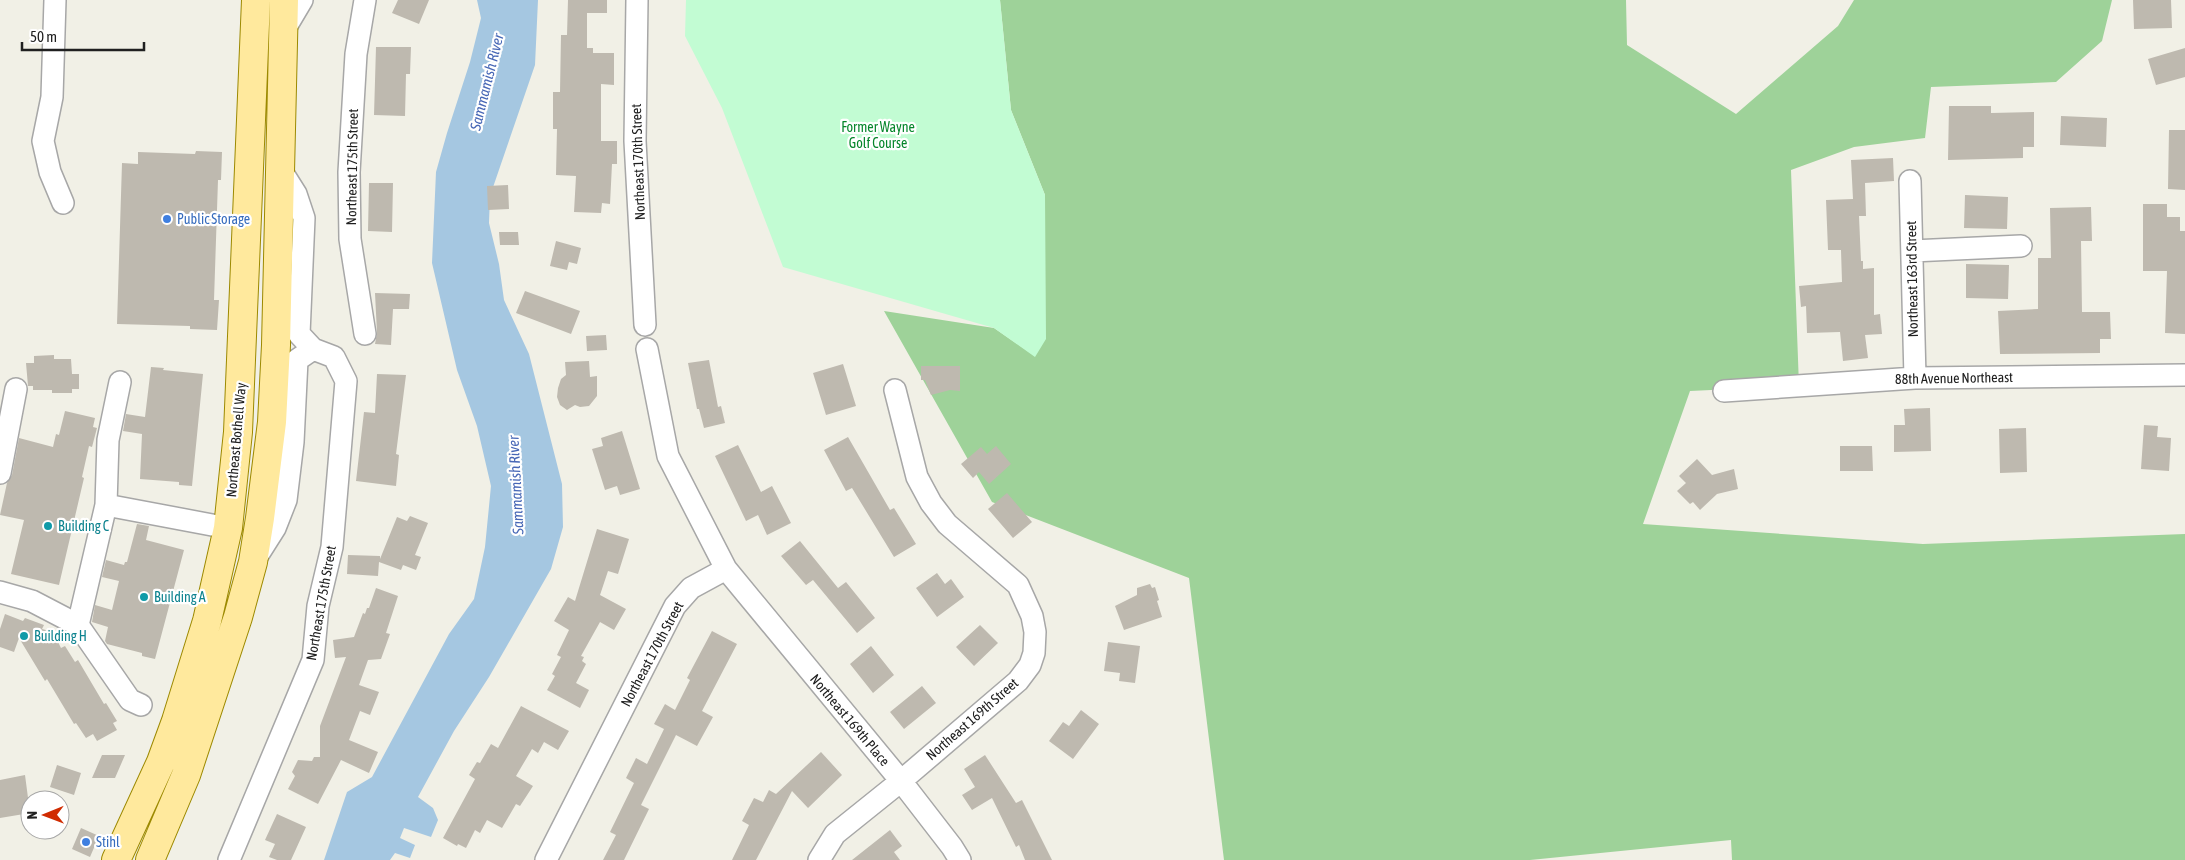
<svg xmlns="http://www.w3.org/2000/svg" width="2185" height="860" font-family="'Asap Condensed',sans-serif">
  <rect width="100%" height="100%" fill="#f1f0e6"/>
  <path fill="#9ed299" d="M1000,0H1626L1627,45L1736,114L1838,26L1854,0H2112L2102,41L2056,82L1931,87L1925,138L1854,147L1791,170L1799,386L1690,391L1643,524L1923,544L2185,534V860H1732L1731,840L1530,860H1224L1189,578L992,502L884,311L994,328L1035,356L1045,195L1011,110Z"/>
  <path fill="#c2fcd3" d="M686,0H1000L1011,110L1045,195L1046,339L1035,357L994,328L783,267L722,108L685,36Z"/>
  <path fill="#a5c7e1" d="M477,0H538L535,65L490,196L489,223L499,264L504,300L529,354L562,484L563,527L551,569L489,677L454,731L418,797L433,808L438,820L431,837L404,828L400,838L415,845L410,858L395,853L390,860H324L347,792L372,777L449,634L474,599L485,547L491,486L477,426L457,370L432,263L436,172L447,133L470,62L481,18Z"/>
  <path fill="#beb9af" d="M398,0H429L419,24L392,13Z
    M568,0H607V13H587V48H593V53H614V85L601,84V141H617V164H612L610,204L602,203L601,213L574,212L576,176L556,175L557,129H553V92H560L561,35H567Z
    M2133,0H2171L2172,28L2134,29Z
    M376,47H411L410,74H406L405,116L374,115Z
    M2185,48V77L2156,85L2148,59Z
    M1949,106H1991V113L2034,112V147H2023V158L1948,160Z
    M2061,116L2107,118L2106,147L2060,145Z
    M2169,130H2185V190L2168,189Z
    M196,151L222,152L221,180H218L214,300H219L217,330L190,329V326L117,324L122,163L138,164V152L195,154Z
    M1893,158L1894,181L1865,183L1866,216H1859L1861,261H1863V269L1874,268V315L1880,314L1882,334L1865,335L1868,358L1843,361L1840,332L1807,333L1806,306L1801,307L1799,286L1842,282L1841,250H1828L1826,200L1853,199L1851,160Z
    M369,183H393L392,232L368,231Z
    M508,185L509,209L488,210L487,186Z
    M1965,195L2008,197L2007,229L1964,228Z
    M2143,204H2167V217H2180V231H2185V334L2165,333L2167,271H2143Z
    M2091,207L2092,241H2081L2082,312H2110L2111,339H2100V353L2000,354L1998,311L2038,309V258H2051L2050,208Z
    M499,232H518L519,245H500Z
    M556,241L581,248L577,264L569,262L567,270L550,266Z
    M1966,264L2009,265L2008,299L1966,298Z
    M525,291L580,311L571,334L516,313Z
    M375,293L410,294L409,309H393L391,345L375,344L377,333Z
    M606,335L607,350L587,351L586,336Z
    M54,355V359H71L72,374H79V389H72V393H52V390H33V386H28L26,363H34V356Z
    M709,360L718,407L721,406L725,423L704,428L699,409H697L688,363Z
    M589,361L590,377L597,376V396L589,406L580,407L575,405L567,410L560,405L557,397L558,388L561,379L566,375L565,362Z
    M843,364L856,406L826,415L813,373Z
    M921,366H960V391L950,390L931,395L925,380H921Z
    M151,367L164,368L163,370L203,374L192,486L179,485V482L140,479L142,434L123,431L126,414L145,417Z
    M377,374L406,375L396,454L399,455L396,486L356,481L364,412L375,413Z
    M1930,408L1931,451L1894,452V425H1905L1904,409Z
    M65,411L95,418L93,427L97,428L92,447L89,446L82,477L84,478L59,585L11,574L24,520L0,515L7,483L12,475L19,438L53,447L56,434L59,435Z
    M2144,425L2158,426L2157,437L2171,438L2169,471L2141,469Z
    M2026,428L2027,472L2000,473L1999,429Z
    M622,431L640,489L620,495L617,486L605,490L592,449L603,446L601,438Z
    M848,437L890,510L894,508L916,544L894,557L852,488L846,491L824,450Z
    M738,445L761,492L772,486L791,523L767,535L758,515L746,521L715,456Z
    M996,446L1011,464L989,484L979,472L973,478L961,464L981,447L987,454Z
    M1840,446H1872L1873,471H1840Z
    M1697,459L1712,475L1734,469L1738,489L1717,494L1700,510L1693,502L1690,504L1677,491L1686,483L1679,476Z
    M1007,493L1032,522L1013,538L988,509Z
    M410,516L428,523L415,555L421,557L416,570L403,565L401,570L379,562L378,576L347,574L348,555L380,556V559L397,517L407,521Z
    M137,524L149,526L146,540L184,550L155,659L142,656V653L107,644L105,641L108,627L92,622L95,605L112,610L119,581L102,577L106,560L124,565L125,562H127Z
    M597,529L629,539L618,574L608,571L600,595L626,609L614,630L600,622L581,656L584,657L582,661L586,664L576,683L589,690L580,708L547,690L555,676L552,674L561,657L557,655L569,630L554,621L568,597L575,601Z
    M800,541L838,588L846,582L875,618L857,633L813,580L806,585L781,556Z
    M937,573L945,584L951,579L964,597L937,617L916,588Z
    M1150,584L1152,588L1155,587L1159,600L1157,601L1162,617L1124,630L1115,606L1137,595V588Z
    M376,588L398,596L386,633L390,634L381,659L368,660L359,685L379,692L370,715L360,711L349,740L378,752L369,773L341,760L318,804L288,789L295,776L292,772L298,760L312,761L314,757H320V726L346,657L335,658L333,640L354,637L363,613L365,614L367,608H369Z
    M5,614L23,621L25,618L44,625L42,629L53,632L61,648L65,646L75,662L78,660L104,704L106,703L117,721L113,723L117,730L97,741L93,734L86,738L76,723L74,724L47,679L45,681L19,638L14,652L0,647V629Z
    M980,625L998,643L974,666L956,647Z
    M712,631L737,644L702,711L713,717L697,746L676,735L641,805L649,809L624,860H603L616,835L610,832L634,783L626,778L636,758L647,764L664,729L654,724L665,704L675,710L690,680L687,678Z
    M1108,642L1140,646L1135,683L1119,681L1120,673L1104,671Z
    M871,646L894,675L873,693L850,664Z
    M922,686L936,703L904,729L890,712Z
    M521,706L569,731L558,750L544,742L538,753L532,749L516,776L533,786L520,806L516,804L502,828L487,820L480,833L475,830L466,848L458,844L457,846L443,838L475,779L469,775L477,762L480,763L491,744L498,748Z
    M1081,710L1099,724L1073,759L1049,741L1063,722L1069,726Z
    M821,752L842,775L808,808L792,791L756,860H732L749,825L742,821L754,798L763,802L769,790L776,794Z
    M102,755H125L115,778H92Z
    M985,755L1016,803L1022,800L1052,860H1025L1019,845L1016,847L992,798L972,810L962,795L975,787L964,769Z
    M57,765L81,773L74,795L50,787Z
    M25,775L30,813L0,818V780Z
    M277,814L306,827L291,860H277L269,857L275,844L265,840Z
    M81,828L99,836L90,857L72,849Z
    M890,830L902,846L894,852L900,860H852Z"/>
  <g fill="none" stroke-linecap="round" stroke-linejoin="round">
    <defs>
      <path id="minor" d="M55,0L52,97L43,141L50,172L63,203
        M637,0L635,141L645,325
        M283,32L302,0
        M1910,181L1915,378
        M1912,251L2021,246
        M365,334L350,239L349,172L356,54L365,0
        M895,390L917,477L931,503L947,524L1018,585L1032,616L1035,632L1034,653L1030,665L1018,681L901,781L952,847L960,860
        M1724,391L1915,378L2185,375
        M0,473L16,389
        M106,505L228,528
        M256,558L275,528L286,500L293,442L297,360L313,349L299,334L304,218L296,194L279,167
        M726,569L901,781L835,834L819,860
        M0,592L32,601L78,625L130,700L141,705
        M78,625L106,505L108,440L120,382
        M229,860L313,660L318,606L332,547L346,381L334,357L313,349
        M546,860L675,606L691,588L726,569L668,456L647,349"/>
      <path id="major" d="M116,860L161,762L176,721L207,621L228,528L238,432L256,0
        M150,860L186,775L238,617L253,562L260,518L272,422L276,345L284,0"/>
    </defs>
    <use href="#minor" stroke="#a7a7a7" stroke-width="24"/>
    <use href="#major" stroke="#9c8900" stroke-width="30"/>
    <use href="#minor" stroke="#fff" stroke-width="21"/>
    <use href="#major" stroke="#ffe99d" stroke-width="28"/>
  </g>
  <g fill="#3f7fe0" stroke="#fff" stroke-width="2">
    <circle cx="167" cy="219" r="5"/>
    <circle cx="86" cy="842" r="5"/>
  </g>
  <g fill="#0f9aa8" stroke="#fff" stroke-width="2">
    <circle cx="48" cy="526" r="5"/>
    <circle cx="144" cy="597" r="5"/>
    <circle cx="24" cy="636" r="5"/>
  </g>
  <g text-anchor="middle" stroke-width="4.5" stroke-linejoin="round" paint-order="stroke">
    <g font-size="14" fill="#06862b" stroke="#fff">
      <text x="878" y="132">Former Wayne<tspan x="878" dy="16">Golf Course</tspan></text>
    </g>
    <g font-size="14" fill="#202020" stroke="#fff">
      <text transform="translate(638 162) rotate(-92)" y="5">Northeast 170th Street</text>
      <text transform="translate(352 167) rotate(-89)" y="5">Northeast 175th Street</text>
      <text transform="translate(1912 279) rotate(-91)" y="5">Northeast 163rd Street</text>
      <text transform="translate(1954 378) rotate(-1)" y="5">88th Avenue Northeast</text>
      <text transform="translate(236 440) rotate(-85)" y="5">Northeast Bothell Way</text>
      <text transform="translate(321 603) rotate(-80)" y="5">Northeast 175th Street</text>
      <text transform="translate(652 654) rotate(-62)" y="5">Northeast 170th Street</text>
      <text transform="translate(972 719) rotate(-41)" y="5">Northeast 169th Street</text>
      <text transform="translate(850 720) rotate(50)" y="5">Northeast 169th Place</text>
    </g>
    <g font-size="14" fill="#366cbe" stroke="#fff" text-anchor="start">
      <text x="177" y="224">Public Storage</text>
      <text x="96" y="847">Stihl</text>
    </g>
    <g font-size="14" fill="#0d838f" stroke="#fff" text-anchor="start">
      <text x="58" y="531">Building C</text>
      <text x="154" y="602">Building A</text>
      <text x="34" y="641">Building H</text>
    </g>
    <g font-size="15" font-style="italic" fill="#4767b6" stroke="#fff">
      <text transform="translate(487 82) rotate(-76)" y="5">Sammamish River</text>
      <text transform="translate(516 485) rotate(-93)" y="5">Sammamish River</text>
    </g>
  </g>
  <g transform="translate(45 815) rotate(269)"><circle r="24" fill="#ffffff" stroke="#a6a6a6"/>
  <path d="M0-4L9 19L0 12L-9 19Z" fill="#d02b00"/>
  <text y="-8" font-size="14" font-weight="bold" text-anchor="middle" fill="#202020">N</text>
  </g>
  <path d="M22 42v8h122v-8" fill="none" stroke="#202020" stroke-width="2.5"/>
  <text x="30" y="42" font-size="15" fill="#202020" stroke="#ffffff" stroke-width="4" paint-order="stroke">50 m</text>
</svg>
